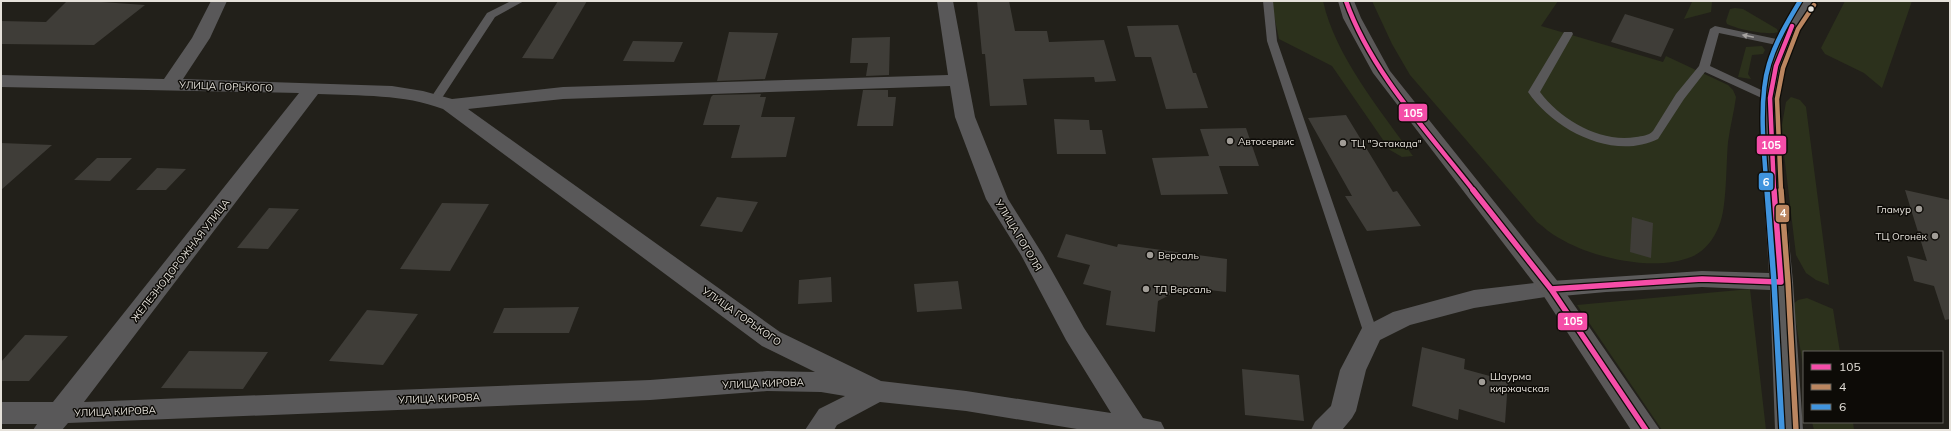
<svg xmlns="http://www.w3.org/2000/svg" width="1951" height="431" font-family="Mulish,sans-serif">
  <rect width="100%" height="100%" fill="#22201a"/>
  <path fill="#2c311c" d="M1271,1H1323C1335,56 1381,111 1413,156L1402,157L1390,150L1332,66L1279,39Z
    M1372,1H1558L1541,26L1663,62L1666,56L1728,85L1733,90L1736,97C1734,112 1730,127 1728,142C1726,163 1727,209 1719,226C1714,239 1704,252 1691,257C1654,272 1592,258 1559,238C1551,234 1544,227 1537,222L1410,75L1392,44Z
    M1688,1H1710L1712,2L1711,12L1684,19L1692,2Z
    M1845,1H1912L1882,88L1864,73L1825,54L1821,48Z
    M1735,8L1743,9L1777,29L1778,32C1768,36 1737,29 1727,24L1726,21L1730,9Z
    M1762,46L1765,50L1763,54L1752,55L1748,74L1751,79L1738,77L1746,47Z
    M1791,97L1800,100L1806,107L1829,285L1816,280L1806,273L1796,255L1784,154L1782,125L1786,102Z
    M1750,289L1766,430H1662L1577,305Z
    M1807,298L1833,309L1840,352H1804V372L1793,304L1798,300Z
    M1812,422H1853L1854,430H1814Z"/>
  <path fill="#3f3d38" d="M67,1H87L145,5L94,45L1,44V21L46,22Z
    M558,1H587L553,59L522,58Z
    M977,1H1009L1015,31H1047L1049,42L1104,40L1116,81L1095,82L1094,77L1023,79L1027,105L990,106L985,54H982Z
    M1625,14L1674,29L1661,57L1611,42Z
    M1178,25L1193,73H1196L1208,108L1166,109L1151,57H1135L1127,26Z
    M729,32L778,33L765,79L717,81Z
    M890,37L889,75L866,76L868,63H850L852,38Z
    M633,41L683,42L674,62L623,61Z
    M863,90H888V97H896L893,126H857Z
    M761,94L760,97H766L761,117H795L786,157L731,158L740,125H703L711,97L713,95Z
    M1346,115L1393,192L1397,191L1421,226L1367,231L1345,196H1352L1308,118Z
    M1054,119L1089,120L1090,130H1102L1106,154H1057Z
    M1246,128L1259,166H1219L1228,194L1161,195L1152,158L1209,156L1200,129Z
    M1,143L52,145L1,190Z
    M97,158H132L110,181L74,180Z
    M157,168L186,169L166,190H136Z
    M1905,190L1950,200V319L1945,320L1934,286L1914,281L1907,256L1927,261Z
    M717,197L758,202L742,232L700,226Z
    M442,203L489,204L450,271L400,269Z
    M269,208L299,209L268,249L237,248Z
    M1632,217L1653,223L1651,258L1630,252Z
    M1066,234L1117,247L1118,244L1227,259L1226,292L1185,287L1158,301L1155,332L1106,325L1111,291L1083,284L1090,265L1057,257Z
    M831,277L832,302L798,304L799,280Z
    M958,281L962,309L917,312L914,284Z
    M579,307L569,333H493L504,308Z
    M367,310L418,314L383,365L329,361Z
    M25,335L68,336L29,381H1V362Z
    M1422,347L1465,359L1464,369L1508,381L1505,423L1459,409L1458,420L1412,406Z
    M189,351L268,352L243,389L161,388Z
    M1242,369L1299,375L1304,421L1245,415Z"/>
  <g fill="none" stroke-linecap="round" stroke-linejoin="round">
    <path fill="#595859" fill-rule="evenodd" d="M511,1H524L495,17L440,101H432L430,99L487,13Z
      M1263,1H1273L1277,41L1378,334L1376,338L1371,339L1366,338L1364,334L1267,41Z
      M1715,26L1790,42L1791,44L1786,47L1719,33L1710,66L1774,96L1776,98L1774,100H1766L1705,72L1684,99L1658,139C1613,161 1554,130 1528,92L1564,32H1572L1573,34L1540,92C1561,120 1600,143 1636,137C1642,136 1648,136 1653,131L1676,94L1699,66L1710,29Z"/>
    <path fill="#595859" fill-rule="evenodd" d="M211,1H227L210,38L183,79L392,86L423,91L452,99L563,87L948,75L937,1H953L975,117L1008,199L1043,255L1084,328L1143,418L1161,422L1165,430H1083L966,411L880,402L837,425L834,430H805L819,409L845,396L821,392L767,391L650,400L68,423L62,430H33L37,424H1V402H53L299,93L1,87V75L164,79L192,38ZM950,86L955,117L986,199L1021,255L1066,340L1111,413L966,391L881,381L780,332L468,109L563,99ZM318,94C360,96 404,94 443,109L762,346L815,372L767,371L650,380L84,402Z
      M1551,281L1559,283L1563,289L1559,295L1474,308L1410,325L1380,340L1366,370L1356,411L1352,418L1342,430H1311L1315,422L1331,406L1340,370L1362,328L1393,312L1474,290Z"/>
    <path fill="#5c5b5b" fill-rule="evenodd" d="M1800,1H1816L1801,26L1785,66L1780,98L1782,169L1793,282L1803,430H1775L1770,290L1702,287L1606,292L1551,297L1543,295L1539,289L1543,283L1551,281L1702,271L1769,273L1762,169L1760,98L1767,66L1783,26Z"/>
    <path fill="#5a5858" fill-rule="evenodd" d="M1338,1H1354L1361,18L1390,71L1559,283L1660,430H1631L1543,295L1373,73L1343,18Z"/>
    <defs>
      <path id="bus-1-far1" d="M1346,1C1371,72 1428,132 1474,191
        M1774,191L1770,98L1776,66L1792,26"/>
      <path id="bus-1" d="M1473,190L1551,289L1646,430
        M1551,289L1702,279L1781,282L1774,190"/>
      <path id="bus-2-far1" d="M1781,191L1777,99L1783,68L1798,29L1814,5"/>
      <path id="bus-2" d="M1781,190L1788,282L1796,430"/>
      <path id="bus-3-far1" d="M1767,191C1764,153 1758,100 1769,64C1776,41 1788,21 1800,1"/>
      <path id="bus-3" d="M1767,190L1774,282L1782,430"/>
    </defs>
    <use href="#bus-1-far1" stroke="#0d0b07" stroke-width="7"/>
    <use href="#bus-1" stroke="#0d0b07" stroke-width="8"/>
    <use href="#bus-2-far1" stroke="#0d0b07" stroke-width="7"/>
    <use href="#bus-2" stroke="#0d0b07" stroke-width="8"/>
    <use href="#bus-3-far1" stroke="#0d0b07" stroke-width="7"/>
    <use href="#bus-3" stroke="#0d0b07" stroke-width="8"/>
    <use href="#bus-1-far1" stroke="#f54da8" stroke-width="4.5"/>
    <use href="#bus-1" stroke="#f54da8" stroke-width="5.5"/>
    <use href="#bus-2-far1" stroke="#bb8660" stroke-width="4.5"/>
    <use href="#bus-2" stroke="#bb8660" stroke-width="5.5"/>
    <use href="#bus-3-far1" stroke="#4094de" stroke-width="4.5"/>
    <use href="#bus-3" stroke="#4094de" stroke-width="5.5"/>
  </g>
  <defs><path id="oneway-solid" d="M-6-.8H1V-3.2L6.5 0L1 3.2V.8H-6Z"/></defs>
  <use fill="#a6a3a0" href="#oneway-solid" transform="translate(1748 36) rotate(-168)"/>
  <circle fill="#e5e1da" stroke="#0d0b07" stroke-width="1.5" cx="1811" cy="9" r="3.5"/>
  <g fill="#a19d97" stroke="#0d0b07" stroke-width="1.5">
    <circle cx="1230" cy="141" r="4"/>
    <circle cx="1343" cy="143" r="4"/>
    <circle cx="1919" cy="209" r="4"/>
    <circle cx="1935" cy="236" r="4"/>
    <circle cx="1150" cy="255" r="4"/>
    <circle cx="1146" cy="289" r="4"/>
    <circle cx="1482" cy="382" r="4"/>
  </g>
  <g text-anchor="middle" stroke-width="3" stroke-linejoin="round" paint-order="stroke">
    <g font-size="10" fill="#e5e1da" stroke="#0d0b07">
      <text transform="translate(226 86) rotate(2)" y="4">УЛИЦА ГОРЬКОГО</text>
      <text transform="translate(1019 235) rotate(59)" y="4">УЛИЦА ГОГОЛЯ</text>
      <text transform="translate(180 260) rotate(-52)" y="4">ЖЕЛЕЗНОДОРОЖНАЯ УЛИЦА</text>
      <text transform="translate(742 316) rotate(35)" y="4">УЛИЦА ГОРЬКОГО</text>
      <text transform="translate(763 383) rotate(-2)" y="4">УЛИЦА КИРОВА</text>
      <text transform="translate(439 398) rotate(-2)" y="4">УЛИЦА КИРОВА</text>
      <text transform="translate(115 411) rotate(-2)" y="4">УЛИЦА КИРОВА</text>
    </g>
    <g font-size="10" fill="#e5e1da" stroke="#0d0b07" text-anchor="start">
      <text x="1238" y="145">Автосервис</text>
      <text x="1351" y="147">ТЦ "Эстакада"</text>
      <text x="1911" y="213" text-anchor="end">Гламур</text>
      <text x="1927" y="240" text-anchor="end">ТЦ Огонёк</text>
      <text x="1158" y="259">Версаль</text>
      <text x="1154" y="293">ТД Версаль</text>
      <text x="1490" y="380">Шаурма<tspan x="1490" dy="12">киржачская</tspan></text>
    </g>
  </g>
  <g stroke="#0d0b07" stroke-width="1.5">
    <rect x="1398" y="103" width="30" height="19" rx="4" fill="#f54da8"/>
    <rect x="1756" y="135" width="31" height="20" rx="4" fill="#f54da8"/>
    <rect x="1758" y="172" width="16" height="19" rx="4" fill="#4094de"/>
    <rect x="1775" y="204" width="15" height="19" rx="4" fill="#bb8660"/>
    <rect x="1557" y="312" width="31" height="19" rx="4" fill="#f54da8"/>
  </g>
  <g font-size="11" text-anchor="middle" font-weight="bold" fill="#fff">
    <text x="1413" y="117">105</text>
    <text x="1771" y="149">105</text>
    <text x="1766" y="186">6</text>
    <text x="1783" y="217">4</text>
    <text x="1573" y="325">105</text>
  </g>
  <rect width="1951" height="431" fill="none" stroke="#e5e1da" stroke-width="4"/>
  <rect x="1803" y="351" width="140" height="72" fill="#0d0b07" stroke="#63615b"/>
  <rect x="1811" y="364" width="20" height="6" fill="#f54da8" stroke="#63615b"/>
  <text x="1839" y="371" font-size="12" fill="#e5e1da">105</text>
  <rect x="1811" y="384" width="20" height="6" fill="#bb8660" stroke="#63615b"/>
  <text x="1839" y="391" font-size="12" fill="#e5e1da">4</text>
  <rect x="1811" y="404" width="20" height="6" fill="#4094de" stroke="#63615b"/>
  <text x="1839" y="411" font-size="12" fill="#e5e1da">6</text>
</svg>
